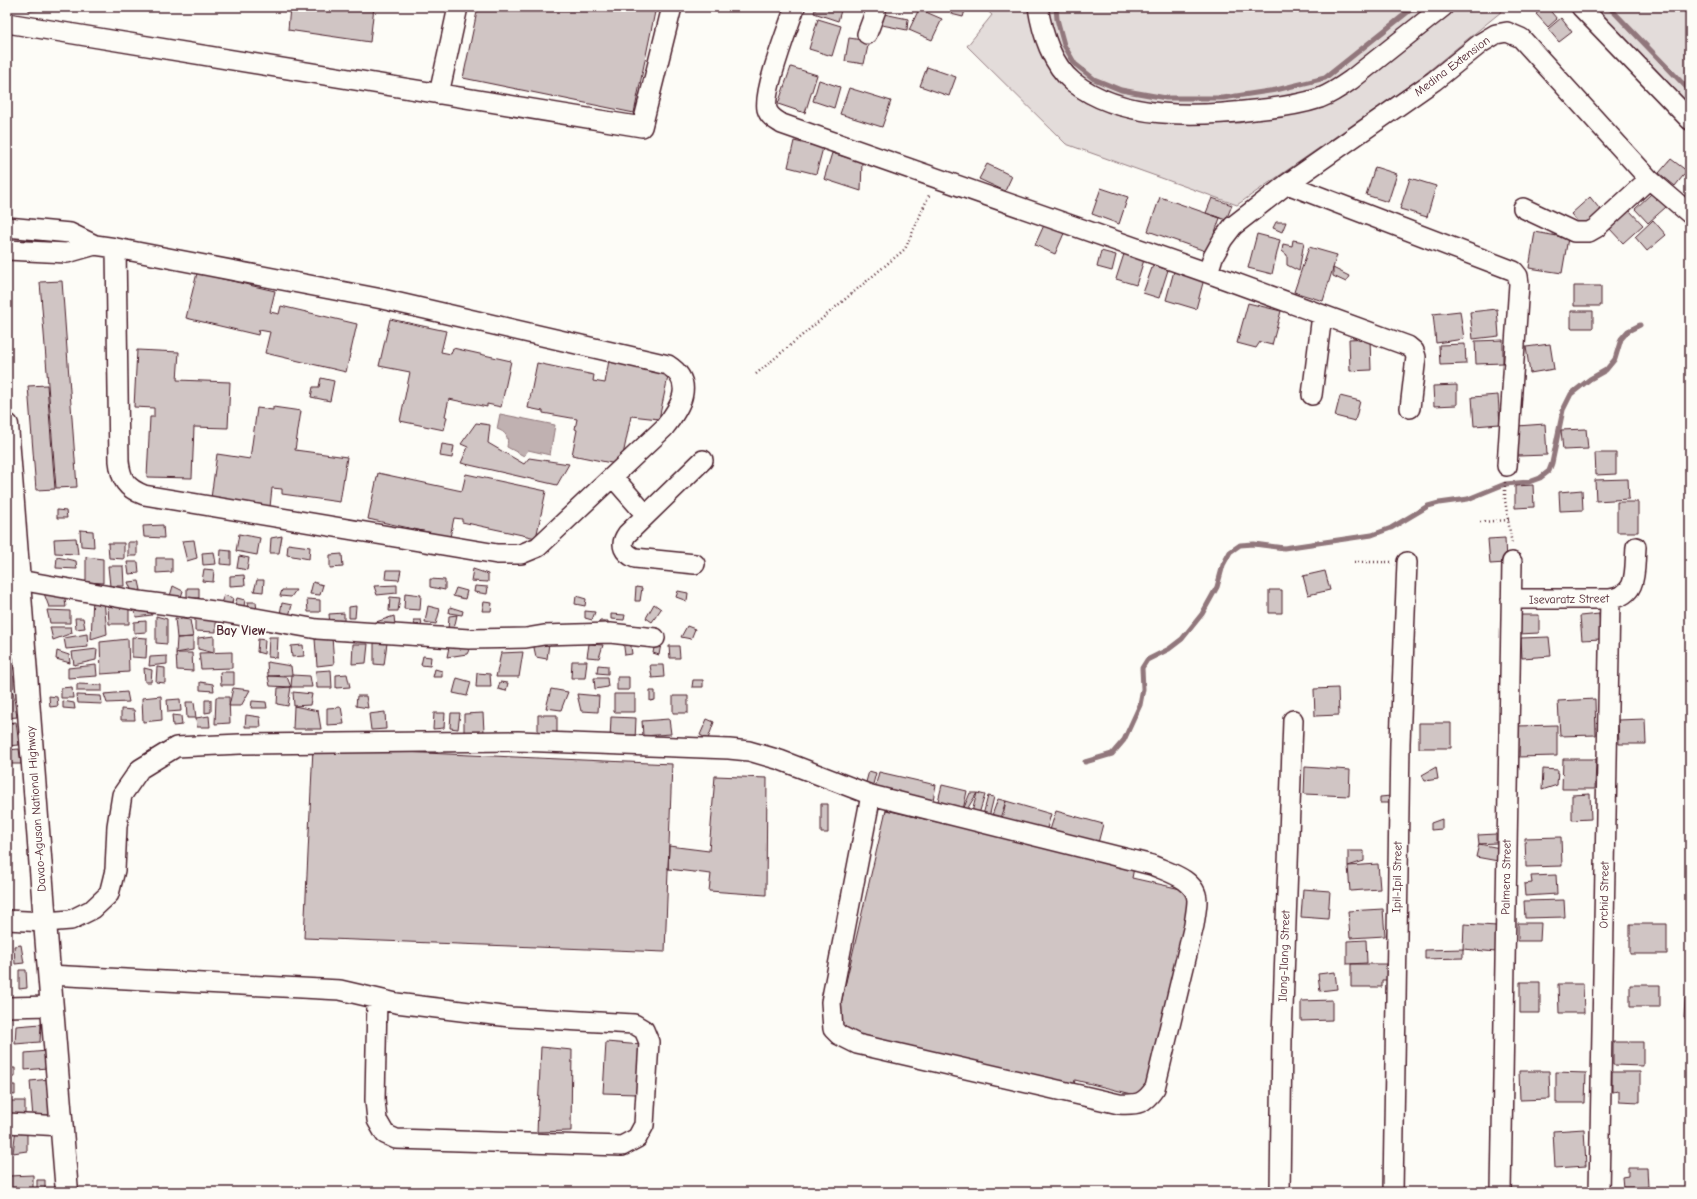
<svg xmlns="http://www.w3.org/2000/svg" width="1697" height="1199" font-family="'Comic Neue',sans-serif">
  <rect width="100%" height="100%" fill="#fdfcf7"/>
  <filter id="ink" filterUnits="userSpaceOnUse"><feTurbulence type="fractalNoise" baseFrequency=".025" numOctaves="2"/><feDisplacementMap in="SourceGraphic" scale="8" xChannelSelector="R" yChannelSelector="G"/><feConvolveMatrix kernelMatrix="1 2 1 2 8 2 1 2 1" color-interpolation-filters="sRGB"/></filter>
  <g filter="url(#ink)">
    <path fill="#e3dcda" stroke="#967e82" d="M983,7H1032L1048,67L1064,88L1086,103L1113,112L1155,120L1194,124L1239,123L1327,104L1354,90L1458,7H1507L1420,78L1237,205L1066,144L967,46L992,15Z
      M1045,7H1433L1328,87L1299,96L1187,108L1123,98L1090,84L1069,65L1058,48Z
      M1591,7H1690V108Z"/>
    <path fill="#c0b1b1" stroke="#91777b" d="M500,414L555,425L550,455L528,450L524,456L507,447C509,437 506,432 497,429Z"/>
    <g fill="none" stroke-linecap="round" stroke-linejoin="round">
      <path stroke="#91777b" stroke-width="5" d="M1056,7L1057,19L1064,45L1075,64L1094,79L1121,90L1166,98H1223L1276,90L1325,78L1414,7
        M1609,7L1690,91
        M1085,762L1112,754L1124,740L1140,705L1143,689L1142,668L1147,660L1169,649L1182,639L1202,614L1217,587L1223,565L1230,552L1240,545L1254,544L1284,548L1372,535L1391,528L1428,506L1439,503L1468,499L1505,484L1529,482L1540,478L1549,471L1552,463L1563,410L1571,394L1590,379L1606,370L1615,359L1621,339L1628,331L1640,325"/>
    </g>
    <path fill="#d0c5c4" stroke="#4a1f2b" d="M29,7H70L29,11Z
      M290,7H374L370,42L288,30Z
      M478,7H656L634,113L463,78Z
      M816,7H842L838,21L814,13Z
      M953,7H966L963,17L951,14Z
      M1544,7H1547L1557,19L1548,27L1536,14Z
      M919,9L942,19L932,40L909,30Z
      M884,14L908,19L907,30L882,25Z
      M1561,18L1572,32L1559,42L1548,29Z
      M818,19L841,26L832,56L809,49Z
      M849,38L869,41L864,64L845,61Z
      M791,67L817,75L805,113L778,104Z
      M927,67L956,77L949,96L920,86Z
      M819,80L840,87L834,108L813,101Z
      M849,88L891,101L882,127L840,114Z
      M794,141L823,148L816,174L788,167Z
      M832,153L862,162L861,191L824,179Z
      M1671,159L1687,171L1675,186L1659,173Z
      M987,164L1012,176L1005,191L979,179Z
      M1375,167L1397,174L1388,202L1366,195Z
      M1410,178L1436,186L1427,217L1400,209Z
      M1101,188L1128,197L1119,224L1092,214Z
      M1652,193L1666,207L1648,223L1635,209Z
      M1160,197L1220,218L1208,252L1148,231Z
      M1590,197L1603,213L1584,229L1571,214Z
      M1212,198L1232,205L1226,220L1206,213Z
      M1629,210L1643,225L1623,243L1609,228Z
      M1653,220L1666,235L1647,251L1635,237Z
      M1276,222H1286L1282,232L1273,228Z
      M1045,223L1065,231L1055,254L1035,245Z
      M1535,232L1568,238L1562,273L1529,268Z
      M1257,234L1280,240L1272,274L1248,268Z
      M1293,240L1304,242L1299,271L1287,265V255L1282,251L1283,244L1292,246Z
      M1309,247L1337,255L1323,301L1294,292Z
      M1101,251L1116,255L1112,271L1097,267Z
      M1124,254L1144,260L1136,285L1116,279Z
      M1153,265L1168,270L1159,298L1143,293Z
      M1333,268L1349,276L1346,282L1333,276Z
      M1174,271L1204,279L1196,309L1166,300Z
      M197,273L275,291L270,312L279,314L281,306L357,324L346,372L265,353L270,332L259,330L258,335L186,318Z
      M62,281L77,487L56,488L40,282Z
      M1574,286H1601V306H1574Z
      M1248,303L1281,311L1272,345L1260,342L1256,348L1237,343Z
      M1497,309L1499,336L1473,339L1470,312Z
      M1460,311L1464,339L1436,343L1433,314Z
      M1571,311H1593V328H1571Z
      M390,319L446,331L441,352L451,354L453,348L511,361L501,407L487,404V407L449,399L445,416L447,417L444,430L400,421L410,372L379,366Z
      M1370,338L1371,370L1350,371L1349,339Z
      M1503,340V363L1476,364L1475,341Z
      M1465,344L1466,364L1440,365L1439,345Z
      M1550,344L1554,369L1530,373L1526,347Z
      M137,350L179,352L177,380L230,382L228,428L194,427L192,478L147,477L150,417H154V408L134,407Z
      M609,360L669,372L659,419L631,416L621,465L572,455L577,430L575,429L577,419L543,413V411L528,408L537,363L594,375L593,381L605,383Z
      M321,378L334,381L330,401L311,397L313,387H319Z
      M47,385L55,489L36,490L28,386Z
      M1457,385V405L1434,406L1433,386Z
      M1498,395L1500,424L1474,426L1472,397Z
      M1340,396L1360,401L1355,421L1335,416Z
      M273,407L301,411L295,450L347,457L340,502L282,494V489L272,488L270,507L211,498L217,454L250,459L257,408L273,410Z
      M476,423L490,425L488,443L524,464L529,458L569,464L557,485L461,463L468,447L461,444Z
      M1545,424L1547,455L1518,456L1517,426Z
      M1586,429L1588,449L1563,450L1561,430Z
      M442,444L454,446L452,458L440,456Z
      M1595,453H1616V474L1596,475Z
      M378,473L462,491L466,474L546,491L536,538L462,522V519L454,518L450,537L368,519Z
      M1628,479L1629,499L1596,501L1595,480Z
      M1533,485L1534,507L1515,508V486Z
      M1582,490L1583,510L1560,511L1559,492Z
      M1617,502H1638V532H1617Z
      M57,510L66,511L67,518H57Z
      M163,525L164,538L144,537L143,526Z
      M80,530L93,531L94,547L81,546Z
      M239,534L260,538L257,555L236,551Z
      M282,536L279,553H270L271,538Z
      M76,538L78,554L55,553L54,539Z
      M1505,538L1506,563L1490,564L1488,539Z
      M194,540L197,558L187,561L182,541Z
      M128,542H137V556H128Z
      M108,543H124V559L109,558Z
      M288,544L310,547L309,559L287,555Z
      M221,550L231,551V565L220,564Z
      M214,552L216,564L203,565L202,553Z
      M342,554L343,567L330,568V555Z
      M239,556L249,558L247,570L237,568Z
      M57,557L76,561L77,569L56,568Z
      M86,557L103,559V583L86,582Z
      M156,558H172V572L156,573Z
      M127,562H138L139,573L129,574Z
      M108,566H123L124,586H110Z
      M204,569L214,570L213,582L202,581Z
      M473,569L488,574V582L471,581Z
      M386,570H401L399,580L385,579Z
      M1325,571L1330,590L1308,595L1303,576Z
      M244,575L245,585L230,586V576Z
      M430,579L445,580V590L430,587Z
      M257,580H264L263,592L254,591Z
      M139,581L141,590L132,592L128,582Z
      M313,582L323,585L320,595L310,594Z
      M397,585V593L377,595L374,586Z
      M173,586L183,591L180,600L170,596Z
      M475,586L488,587L487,594L474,592Z
      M636,587L642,588L640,601H635Z
      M42,588L64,591L66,607H49Z
      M187,588H199V598H187Z
      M456,588L467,591L465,599L453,596Z
      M282,590H296L291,597L280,596Z
      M1269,590H1282V613H1269Z
      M678,591L688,593L687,601L676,597Z
      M405,593L421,595L420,610L404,609Z
      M224,595L233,598L231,609L220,606Z
      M576,596L586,599L585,606L575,604Z
      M93,597L104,599L107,634L91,639Z
      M390,597L400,598L398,611H389Z
      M237,598L245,600L243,612L234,609Z
      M307,599L320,600V612H308Z
      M248,602H256L257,612L249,613Z
      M484,602L492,603L491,611H482Z
      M282,603L292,605L289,616L280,614Z
      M654,604L661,609L652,622L646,618Z
      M108,605L129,606V624H109Z
      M356,606L355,618H349V607Z
      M428,606L440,609L436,624L425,622Z
      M450,607L463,611L462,615L449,613Z
      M151,609L152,615L136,617L135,611Z
      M47,610L70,611V623H50Z
      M585,611L595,612L592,620L585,618Z
      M195,613L216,617V632L195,631Z
      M344,613V623L330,625L329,614Z
      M611,614L625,615L624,620L611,619Z
      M1599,614L1601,639L1582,640L1580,616Z
      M457,615L454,629L448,630L449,616Z
      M1519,615H1539V633L1519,634Z
      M156,616L167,619V644L156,643Z
      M394,616L395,625L379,628L373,623Z
      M75,618H83L85,628L76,629Z
      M175,618L190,620L193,637L177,638Z
      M413,620H421L422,624L415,625Z
      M146,621V632L134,633V622Z
      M599,621H608V628L599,629Z
      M687,626L695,629L691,639L681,637Z
      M50,627H71L72,633L53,640Z
      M87,634L88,647L66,649L64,638Z
      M214,636V653L198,649V638Z
      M132,637L147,638L146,658L132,657Z
      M193,637V650L176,653L177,638Z
      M269,637H278L277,658L268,657Z
      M332,637L334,664L317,666L315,639Z
      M1549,637L1551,656L1522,658L1521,638Z
      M128,639L129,672L101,674L100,642Z
      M258,639L265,640L264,654L257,652Z
      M623,640H630L632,654L625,655Z
      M374,643H387L384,665L374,664Z
      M533,643H549L547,659L536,657Z
      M655,643L661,644L659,655L653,653Z
      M353,644H368L366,663L352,664Z
      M589,644L603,645L599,658L587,657Z
      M303,645L304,656L292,657L291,646Z
      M471,646L467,654L447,657L449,647Z
      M669,646H679L680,658H670Z
      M97,649L96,660L74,665L72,652Z
      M57,651L69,655L70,663L56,659Z
      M7,652L12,653V670L7,671Z
      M232,652V668L201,669L199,653Z
      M523,652L519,677H496L501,653Z
      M176,653H192L193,671L177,670Z
      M167,656V664L149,666L150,657Z
      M423,656L431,657L430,666L421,665Z
      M572,661H587L585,678H571Z
      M267,662L291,666L292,675L268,676Z
      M96,665L97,676L68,678V668Z
      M598,665L608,666V674L597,673Z
      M650,665H663L664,677L652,678Z
      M157,667L165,668V683L156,682Z
      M144,668L152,670L151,682H145Z
      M435,669L442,671V677H433Z
      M331,670L332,688H317L316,671Z
      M220,672H234V685H221Z
      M477,673L490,674L491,687H476Z
      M347,674L350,687L336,688V675Z
      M7,675L13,676V688H7Z
      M292,675L310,676L312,687H291Z
      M268,676L287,677L291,687L270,686Z
      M617,677H629V690H617Z
      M457,678L471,682L467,696L453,693Z
      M594,678H607L608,687L595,689Z
      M693,680H703V687H692Z
      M200,682L213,684L214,691L200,690Z
      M500,682L508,683L506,691L498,689Z
      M77,684L102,685V691H77Z
      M72,687L73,698H61V688Z
      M291,687L288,706L277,704L278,688Z
      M233,688L250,690L241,706H229Z
      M1338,688L1339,715L1315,716L1314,689Z
      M551,689L568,692L561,710L546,708Z
      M650,691H655V700L650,701Z
      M7,692H13L17,717L7,718Z
      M127,692L129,702L107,703L104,694Z
      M293,692L312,694L310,705L294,706Z
      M577,694L599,696L598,712L581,711Z
      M614,694H635V712H614Z
      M77,695L101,696L102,704L78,703Z
      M49,696L57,697L58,706L50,707Z
      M161,696L162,720L143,722L142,698Z
      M357,696H366L368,708L356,706Z
      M673,696H688V713H673Z
      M216,697H229L230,723L215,724Z
      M180,699L181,711L168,712L167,700Z
      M1595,699L1596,735L1560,736L1558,701Z
      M205,700H211V712L205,713Z
      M63,701L74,703L75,709L63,708Z
      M252,701L266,702L267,708H251Z
      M186,702H194L196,718H187Z
      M294,706L318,711L321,729H293Z
      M341,707L344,724L327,725V708Z
      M121,709L134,710L135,720H121Z
      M385,712L386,729L371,730L369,714Z
      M434,713H445L444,728L433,729Z
      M451,713H460L458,729L450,728Z
      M483,713L484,732H464V714Z
      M172,715L181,716L182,725L173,726Z
      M246,715L260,717L261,727H245Z
      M538,715H557V737H538Z
      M209,716L210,727H197L196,718Z
      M611,717L636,718L635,741L610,740Z
      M669,719L671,734L643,736L642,721Z
      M707,719L714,722L708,739L700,735Z
      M1645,719L1646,744H1619L1618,720Z
      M16,722L19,745L7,746V723Z
      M1419,723H1451V748H1419Z
      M1557,725V756L1517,757L1516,726Z
      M313,748L672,764L665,952L304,938Z
      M19,749L21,764H7V750Z
      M1563,759H1596L1595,789H1562Z
      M1305,767L1350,770L1349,796L1304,794Z
      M1436,767L1438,779L1425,781L1422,775Z
      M1543,769L1558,770L1557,785L1542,790Z
      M869,771L876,773L872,788L865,786Z
      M879,772L936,785L932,805L874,792Z
      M715,776L767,778L766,895L709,891L711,874L668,869L669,846L709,851Z
      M942,785L967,791L963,810L937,805Z
      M970,793H977L966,811L963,810Z
      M977,793L985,795L979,814L972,812Z
      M1590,794L1591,819L1572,820V795Z
      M988,796L994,797L989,817L983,815Z
      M1391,796L1389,803H1380V797Z
      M998,799L1006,801L999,821L991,818Z
      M1006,801L1051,814L1046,832L1002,819Z
      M821,804H828V833H821Z
      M886,810L1134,868L1132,878L1194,892L1144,1097L1075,1080L1073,1088L835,1029Z
      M1056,811L1103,824L1098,843L1050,830Z
      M1442,819V829L1431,830V823Z
      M1496,834V843L1479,844L1478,835Z
      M1561,837L1562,866L1526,867L1525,838Z
      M1479,844L1500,848L1498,861L1476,857Z
      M1348,851H1364V861L1348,866Z
      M1687,853H1690V894H1686Z
      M1378,864L1380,889L1350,891L1348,866Z
      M1556,875L1557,894L1525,896L1524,884L1532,883L1531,876Z
      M1303,889L1330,891L1328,919L1301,917Z
      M1564,900L1565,917L1525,918L1524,901Z
      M1383,909L1385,936L1350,938L1348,911Z
      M1518,923H1541L1540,941H1518Z
      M1464,924L1497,926L1496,952L1463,949Z
      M1630,924H1667V954H1630Z
      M1366,940L1367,963L1347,964V941Z
      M21,945L24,963L15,964L14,946Z
      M1463,949V958L1425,959V950Z
      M1351,964H1391V980H1382V987H1351Z
      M19,970H26L27,988L19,989Z
      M1335,972L1337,989L1320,991L1318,974Z
      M1520,982H1540V1013H1520Z
      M1558,984H1583L1584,1013H1559Z
      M1630,985H1660V1007H1630Z
      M1685,998H1690V1018H1684Z
      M1332,1000V1020L1301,1021V1001Z
      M7,1011H9L10,1031L7,1032Z
      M41,1024L40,1042L15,1044L16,1026Z
      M606,1042L642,1045L636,1094L603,1093Z
      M1613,1042H1643V1066L1613,1065Z
      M541,1047L572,1050L571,1131L537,1132Z
      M47,1051V1068L25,1070V1053Z
      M7,1068H15V1077H7Z
      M1519,1071H1549L1550,1099L1520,1100Z
      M1556,1072L1586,1073L1585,1103H1556Z
      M1612,1072H1640V1102L1619,1101V1091L1612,1092Z
      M50,1079L52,1116L33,1118L30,1081Z
      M7,1085H15V1095L7,1094Z
      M7,1101H25V1115L7,1116Z
      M16,1128H27V1151L13,1153Z
      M1584,1129L1586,1166L1555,1168L1553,1131Z
      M7,1158H9V1172H7Z
      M1628,1168H1647L1648,1187L1623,1188L1622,1177L1628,1176Z
      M33,1175V1192H10L9,1176Z
      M37,1180H45V1192H37Z
      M1650,1191V1192H1613Z"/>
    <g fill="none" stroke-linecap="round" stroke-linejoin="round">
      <defs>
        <path id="minor" d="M795,7C788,28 763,91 767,109C769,117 776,120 782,124L1208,273L1408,346L1414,351L1416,357L1410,408
          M1038,7C1042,33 1052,65 1073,82C1121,120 1197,117 1254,110C1276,108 1299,105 1320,98C1331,94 1341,87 1351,80L1443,7
          M1581,7L1690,120
          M7,23L642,127L672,7
          M867,34L877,7
          M439,94L458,7
          M1287,184L1514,271L1518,276L1519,284L1507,466
          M1523,208L1574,232H1589L1596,228L1649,179
          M7,227L70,233L95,245L116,248L382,299L668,365C696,383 680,408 664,428L538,547L521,554H497L144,495C126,488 121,480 119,461L116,248
          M7,250L67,253L95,245
          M1208,273L1213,257L1223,239L1233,226L1287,184L1434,81L1481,43L1496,34L1507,32L1521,38L1649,179L1690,214
          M1312,395L1322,315
          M613,477L646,515
          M695,564L635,558C624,553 619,545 627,534L703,460
          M19,580L139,601L221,612L317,629L469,639L526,638L544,635L610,633L655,638
          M1511,599H1610C1639,595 1634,571 1636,547
          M7,648H24
          M7,920L45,922L71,920L93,909L109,894L115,870L117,826L122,795L140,769L176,747L240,744L518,741L729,749L749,751L780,760L871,795L1152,865C1167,872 1196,879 1197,900C1197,908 1195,917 1194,925L1155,1088C1144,1104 1138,1105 1119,1104L857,1044L839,1035L833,1029L831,1002L871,795
          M49,975L340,990L396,1003L510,1017L634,1024L644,1030L649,1042L644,1125L637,1138L622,1146L396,1139L385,1134L377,1120L375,1100L377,999
          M7,1007L52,1006
          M7,1123L62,1126
          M1280,1192L1282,1037L1293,720
          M1393,1192L1400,743L1407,562
          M1501,1192L1512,562
          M1599,1192L1610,599"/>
        <path id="major" d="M7,425L45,922L67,1192"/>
      </defs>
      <use href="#minor" stroke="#4a1f2b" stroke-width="22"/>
      <use href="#major" stroke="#4a1f2b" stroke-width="25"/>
      <path stroke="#4a1f2b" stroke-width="2.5" stroke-dasharray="1 3" stroke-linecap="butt" d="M756,374L905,249L930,193
        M1505,482V500L1512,545
        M1480,522L1509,520
        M1354,562H1391"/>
      <use href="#minor" stroke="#fdfcf7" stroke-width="19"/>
      <use href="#major" stroke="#fdfcf7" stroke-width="22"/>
    </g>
  </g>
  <g text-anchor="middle" stroke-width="3.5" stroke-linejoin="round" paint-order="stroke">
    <g font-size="12" fill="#4a1f2b" stroke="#fdfcf7">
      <text transform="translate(1452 66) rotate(-37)" y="4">Medina Extension</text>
      <text transform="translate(1569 599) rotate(-1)" y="4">Isevaratz Street</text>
      <text transform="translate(36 809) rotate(-94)" y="4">Davao-Agusan National Highway</text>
      <text transform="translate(1397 877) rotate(-89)" y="4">Ipil-Ipil Street</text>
      <text transform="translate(1506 877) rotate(-89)" y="4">Palmera Street</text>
      <text transform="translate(1604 895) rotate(-89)" y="4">Orchid Street</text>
      <text transform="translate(1284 956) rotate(-88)" y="4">Ilang-Ilang Street</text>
    </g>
    <g font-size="13" font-weight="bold" fill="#4a1f2b" stroke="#fdfcf7">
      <text x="241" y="635">Bay View</text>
    </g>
  </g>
  <rect width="1697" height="1199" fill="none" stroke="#fdfcf7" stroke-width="24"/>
  <rect x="12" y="12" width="1673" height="1175" fill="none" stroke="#4a1f2b" stroke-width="1.5" filter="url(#ink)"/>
</svg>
